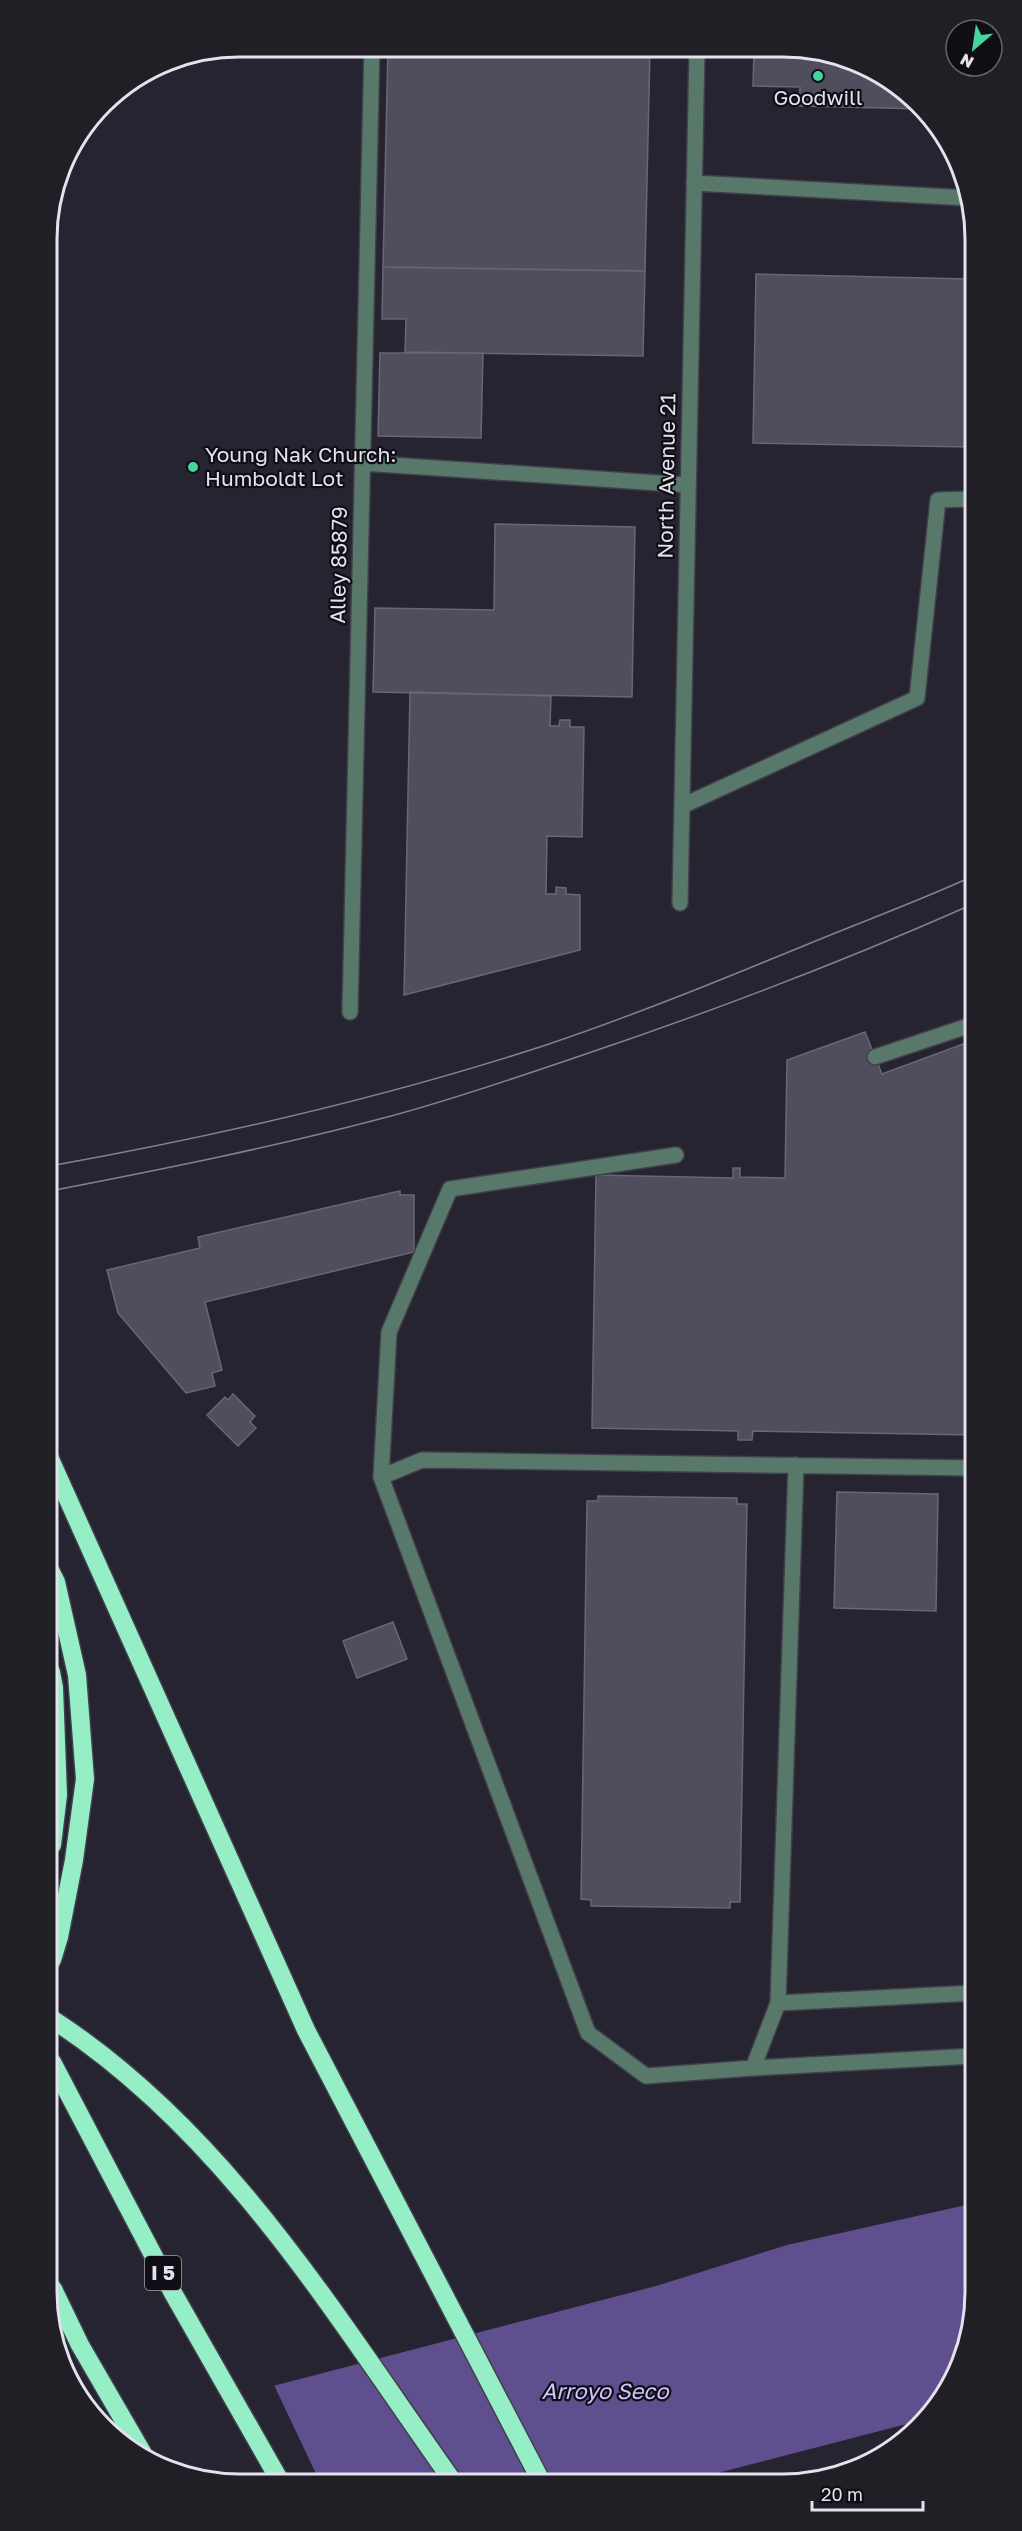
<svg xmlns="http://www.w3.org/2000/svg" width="1022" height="2531" font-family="'Golos Text',sans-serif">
  <rect width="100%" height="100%" fill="#272432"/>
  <path fill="#604f8f" d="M975,2203V2305L965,2354L936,2410L926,2419L694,2479L201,2481L153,2465L105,2430L656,2286L787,2245Z"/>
  <path fill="#272432" d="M273,2383L319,2480L201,2481L153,2465L102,2427Z"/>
  <path fill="#504d5d" stroke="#696676" stroke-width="1.5" d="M388,47L650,49L645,271L383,267Z
    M754,50H821L869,66L919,103L923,109L799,106L800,87L753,86Z
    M383,267L645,271L643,356L405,352L406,319H382Z
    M756,274L969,279L970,447L753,443Z
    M380,353H483L481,438L378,436Z
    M495,524L635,527L632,697L373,692L375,608L494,610Z
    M410,692L551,696L550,726H559L560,720H570V727H584L582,837L547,836L546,894H556V887L566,888V894L580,895V950L404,995Z
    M865,1032L882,1074L971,1041L973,1435L753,1431L752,1440H738V1431L592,1428L596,1175L733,1178V1168H740V1177L785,1178L787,1060Z
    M400,1191V1195H414V1252L205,1302L222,1370L212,1373L215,1386L186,1393L118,1313L107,1270L200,1248L198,1237Z
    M233,1394L255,1416L250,1422L256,1428L238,1446L207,1415L225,1397L228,1400Z
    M837,1492L938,1494L936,1611L834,1608Z
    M598,1496L737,1498V1504H747L740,1902H730V1908L591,1906V1900L581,1899L587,1501H598Z
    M393,1622L407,1659L357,1678L343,1641Z"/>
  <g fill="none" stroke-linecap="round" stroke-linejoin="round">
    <defs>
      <path id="minor" d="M694,183L969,198
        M362,463L688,485
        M682,806L917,698L938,500L970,499
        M680,903L697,49
        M350,1012L372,47
        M875,1057L971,1025
        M973,1468L422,1460L381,1477L588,2033L646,2076L753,2068L778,2003L974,1993
        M381,1477L389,1332L450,1189L676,1155
        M778,2003L796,1465
        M753,2068L974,2056"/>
      <path id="highway" d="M50,1459L306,2030L540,2479
        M51,1572L56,1582L77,1675L85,1779L74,1860L59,1937L52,1960
        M51,1672L54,1688L58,1795L52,1845
        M52,2019C226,2132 334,2314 452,2480
        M52,2062L173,2293L280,2481
        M53,2289L80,2345L146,2459"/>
    </defs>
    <use href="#minor" stroke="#413f4c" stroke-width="18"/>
    <use href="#highway" stroke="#413f4c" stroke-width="21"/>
    <use href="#minor" stroke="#587969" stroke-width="15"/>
    <use href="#highway" stroke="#96eec6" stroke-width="18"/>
    <path stroke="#85828e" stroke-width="1.5" d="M50,1166C217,1136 384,1098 546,1045C638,1014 728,977 818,940C869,919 921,900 971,877
      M50,1191C164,1169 279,1146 391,1116C454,1099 515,1078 577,1057C711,1012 842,962 971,905"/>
  </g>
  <g fill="#46d49e" stroke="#100e15" stroke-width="2">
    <circle cx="818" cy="76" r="6"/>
    <circle cx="193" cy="467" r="6"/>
  </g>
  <g text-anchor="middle" stroke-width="4.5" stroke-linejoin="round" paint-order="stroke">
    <rect fill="#100e15" stroke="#a4a2ac" stroke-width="1.5" x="145" y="2256" width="36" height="34" rx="4.5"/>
    <g font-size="20" font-weight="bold" fill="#e4e2ec">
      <text x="163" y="2280">I 5</text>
    </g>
    <g font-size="21" fill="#e4e2ec" stroke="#100e15">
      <text x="818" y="105">Goodwill</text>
      <text x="205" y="462" text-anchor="start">Young Nak Church:<tspan x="205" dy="24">Humboldt Lot</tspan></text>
    </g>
    <g font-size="21" fill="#e4e2ec" stroke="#100e15">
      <text transform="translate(667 476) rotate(-89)" y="7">North Avenue 21</text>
      <text transform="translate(339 565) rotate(-89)" y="7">Alley 85879</text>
    </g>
    <g font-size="22" font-style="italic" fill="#d1c5fe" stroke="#100e15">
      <text x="605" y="2399">Arroyo Seco</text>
    </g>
  </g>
  <path d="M0 0H1022V2531H0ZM239 57H783A182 182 0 0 1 965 239V2292A182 182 0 0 1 783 2474H239A182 182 0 0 1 57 2292V239A182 182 0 0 1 239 57Z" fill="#211f26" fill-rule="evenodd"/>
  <path fill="none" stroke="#e4e2ec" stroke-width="3" d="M239 57H783A182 182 0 0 1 965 239V2292A182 182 0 0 1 783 2474H239A182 182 0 0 1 57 2292V239A182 182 0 0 1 239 57Z"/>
  <g transform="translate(974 48) rotate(209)"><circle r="28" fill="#100e15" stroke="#65636b" stroke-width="1.5"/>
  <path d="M0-4.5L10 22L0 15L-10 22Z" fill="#46d49e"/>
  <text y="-9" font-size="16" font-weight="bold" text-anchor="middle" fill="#e4e2ec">N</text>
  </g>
  <path d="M812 2501v9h111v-9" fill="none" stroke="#e4e2ec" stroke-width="3"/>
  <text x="821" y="2501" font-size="18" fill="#e4e2ec" stroke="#100e15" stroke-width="4.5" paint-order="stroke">20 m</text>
</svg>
